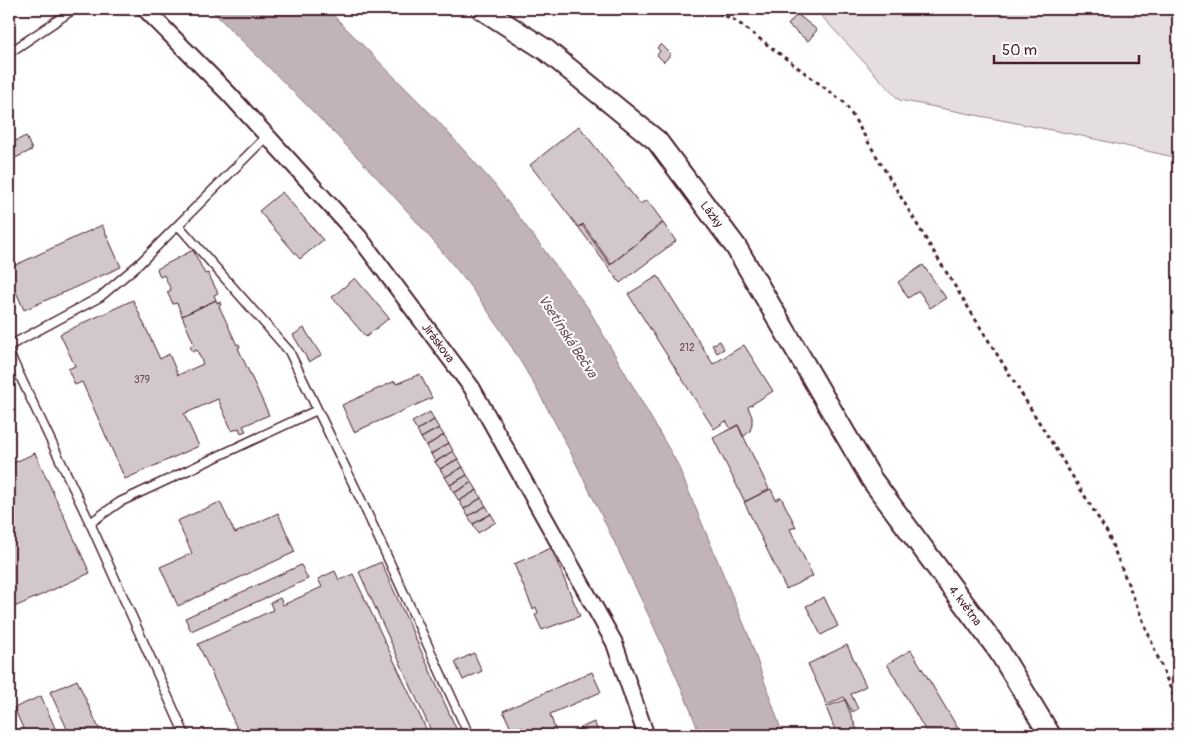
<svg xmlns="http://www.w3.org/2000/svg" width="1187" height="744" font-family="Pangolin,sans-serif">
  <rect width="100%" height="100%" fill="#fff"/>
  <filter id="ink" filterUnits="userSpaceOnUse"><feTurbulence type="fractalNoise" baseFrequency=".02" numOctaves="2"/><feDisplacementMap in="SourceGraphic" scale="10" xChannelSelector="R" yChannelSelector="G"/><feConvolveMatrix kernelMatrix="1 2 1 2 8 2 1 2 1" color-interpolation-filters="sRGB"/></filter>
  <g filter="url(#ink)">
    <path fill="#e5dee0" stroke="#987e86" d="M815,9H1178V158L1077,135L899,100Z"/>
    <path fill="#c1b3b6" stroke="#91787e" d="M210,9H327L436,119L494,184L588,308L677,463L748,634L783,735H700C677,673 647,613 619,552C575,460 531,367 469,285C392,186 299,98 210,9Z"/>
    <path fill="#d2c7cb" stroke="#4a1f2b" d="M797,14L817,30L808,41L788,25Z
      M661,44L671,54L664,62L657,55L660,51L657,48Z
      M579,126L640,204L647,200L663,222L611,264L583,224L578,227L530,165Z
      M26,136L32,150L9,161V144Z
      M282,192L323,240L300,259L259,211Z
      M663,223L676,241L620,283L579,228L582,225L610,265Z
      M102,225L121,267L24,310L9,276V268Z
      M193,250L205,274L208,273L218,293L214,295L216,300L182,316L177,303L173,304L167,292L171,290L164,275L160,277L157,269Z
      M923,265L946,298L930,308L919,291L908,298L898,282Z
      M658,276L713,364L744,345L773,391L748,407L752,417V424L750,431L743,437L738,425L731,429L726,421L714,429L628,294Z
      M355,278L389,318L366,337L332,297Z
      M133,300L160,359L169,354L178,375L203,364L197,350L193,352L190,346L194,344L182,316L216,300L217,303L220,302L221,305L219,306L237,345L239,344L240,347L238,348L269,415L243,426L246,431L241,433L239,428L232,431L218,399L184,414L199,446L125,479L82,382L75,385L68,369L75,366L60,334Z
      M304,328L321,355L309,362L293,335Z
      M720,341L724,349L717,353L712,345Z
      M420,374L432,398L354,432L342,405L395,381L396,384Z
      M430,412L434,420L417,430L412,422Z
      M434,420L439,428L421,438L417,430Z
      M738,425L769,489L745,502L713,438Z
      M439,428L444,435L426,446L421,438Z
      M444,435L449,443L431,454L426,446Z
      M449,443L453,451L435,462L431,454Z
      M453,451L458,459L440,469L435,462Z
      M35,453L90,573L10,609L9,465Z
      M458,459L463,467L445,477L440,469Z
      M463,467L467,475L450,485L445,477Z
      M467,475L472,482L454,493L450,485Z
      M472,482L477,490L459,501L454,493Z
      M771,489L776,500L781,497L796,527L790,529L813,576L786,589L744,502Z
      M477,490L481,498L464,509L459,501Z
      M481,498L486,506L468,516L464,509Z
      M220,502L235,533L278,513L295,552L178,606L160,567L192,553L177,521Z
      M486,506L491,514L473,524L468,516Z
      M491,514L496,522L478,533L473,524Z
      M551,548L580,616L542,630L535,615L538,613L536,607L533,609L514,564Z
      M381,562L459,735H433L359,572Z
      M301,565L308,579L191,631L185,618Z
      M335,571L339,580L353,574L429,735H240L198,644L273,610L270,603L280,598L283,605L322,587L318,579Z
      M824,597L838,626L821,635L806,606Z
      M847,645L866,686L851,694L858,709L852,712L844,697L827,705L808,664Z
      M911,650L962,735H928L887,664Z
      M474,653L482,671L463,680L455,662Z
      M592,672L601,692L550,714L557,735H528L522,727L512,731L503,711Z
      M77,680L101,733L96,735H70L50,692Z
      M41,696L58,735H26L14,708Z
      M845,700L859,735H837L826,707Z
      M594,722L600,735H564Z"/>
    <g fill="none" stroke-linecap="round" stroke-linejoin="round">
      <defs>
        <path id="service" d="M9,53L74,9
          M178,225L289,351L362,502L469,735
          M9,346L100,297L139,264L267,136
          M9,353L90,523L185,735
          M90,523L120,502L317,410"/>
        <g id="minor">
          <path id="s1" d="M145,9L229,94L359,237L472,388L614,642L646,735"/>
        </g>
        <g id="tertiary">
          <path id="s2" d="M482,9L546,50L657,141L736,247L872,480L999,651L1050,735"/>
        </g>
      </defs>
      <use href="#service" stroke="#4a1f2b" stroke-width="11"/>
      <use href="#minor" stroke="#4a1f2b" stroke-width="19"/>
      <use href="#tertiary" stroke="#4a1f2b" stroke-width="24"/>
      <path stroke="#4a1f2b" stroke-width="3" stroke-dasharray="4 4" stroke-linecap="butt" d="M711,9L736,21L845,103L927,241L1107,532L1178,707"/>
      <use href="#service" stroke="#fff" stroke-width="8"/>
      <use href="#minor" stroke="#fff" stroke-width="15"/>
      <use href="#tertiary" stroke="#fff" stroke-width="20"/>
    </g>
  </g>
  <g text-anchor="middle" stroke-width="4" stroke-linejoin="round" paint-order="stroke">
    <g font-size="10" fill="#6c4953">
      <text x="687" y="351">212</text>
      <text x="142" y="383">379</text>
    </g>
    <g font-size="12" fill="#4a1f2b" stroke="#fff">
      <text dy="4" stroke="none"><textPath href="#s2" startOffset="311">Lázky</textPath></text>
      <text dy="4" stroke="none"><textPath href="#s1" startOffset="445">Jiráskova</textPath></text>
      <text dy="4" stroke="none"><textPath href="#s2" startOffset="778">4. května</textPath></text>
    </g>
    <g font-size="14" font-style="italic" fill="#74535c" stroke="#fff">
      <text transform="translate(568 336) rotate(57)" y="5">Vsetínská Bečva</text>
    </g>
  </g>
  <rect width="1187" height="744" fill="none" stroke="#fff" stroke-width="30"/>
  <rect x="15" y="15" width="1157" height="714" fill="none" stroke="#4a1f2b" stroke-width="2" filter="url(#ink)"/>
  <path d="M994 55v8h145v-8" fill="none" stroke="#4a1f2b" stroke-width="2.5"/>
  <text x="1002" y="55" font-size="15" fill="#4a1f2b" stroke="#ffffff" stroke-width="4" paint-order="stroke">50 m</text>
</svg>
